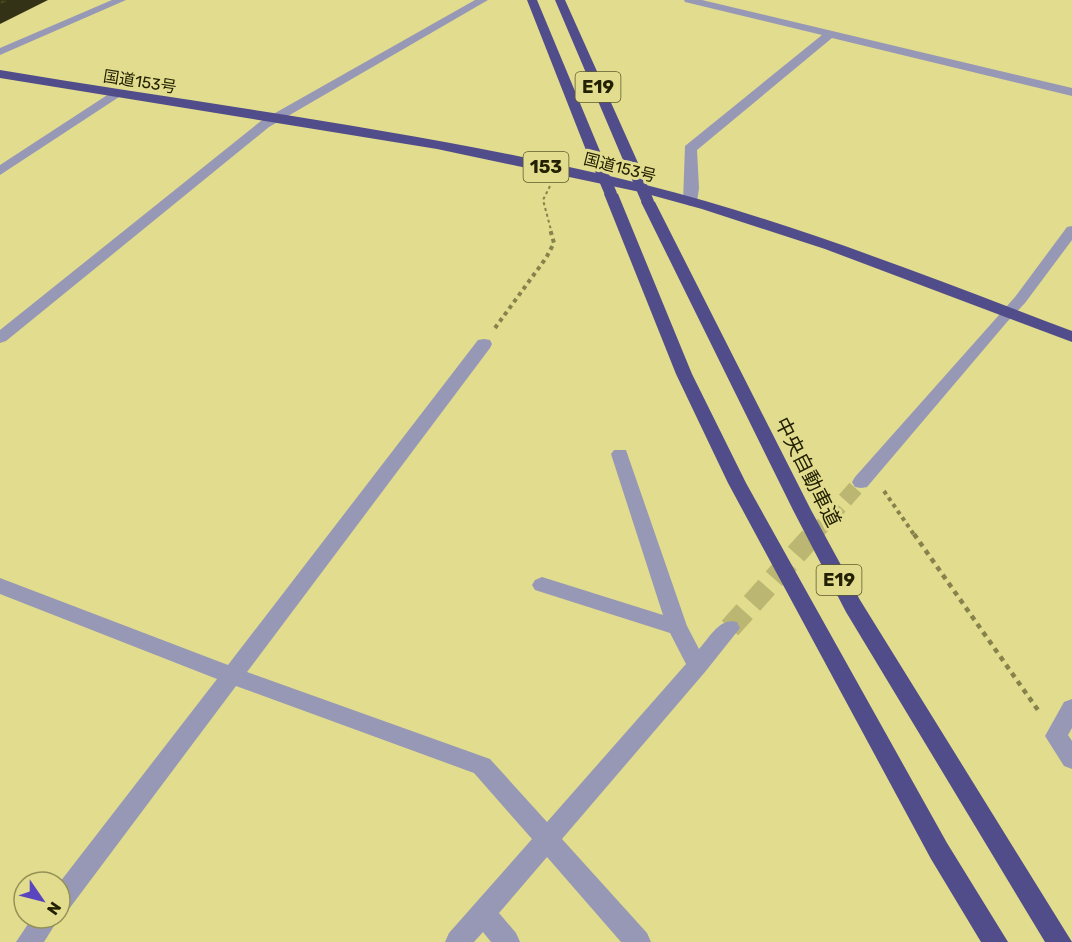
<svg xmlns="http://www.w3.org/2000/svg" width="1072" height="942" font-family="Rubik,'Noto Sans JP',sans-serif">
  <rect width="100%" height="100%" fill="#e1dc8e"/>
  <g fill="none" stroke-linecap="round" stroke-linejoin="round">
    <path stroke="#bbb772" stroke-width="16" stroke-dasharray="16 8" stroke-linecap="butt" d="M813,536L861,482"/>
    <path stroke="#bbb772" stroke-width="22" stroke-dasharray="22 11" stroke-linecap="butt" d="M730,628L814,534"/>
    <path stroke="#86824b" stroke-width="2" stroke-dasharray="3 3" stroke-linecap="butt" d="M550,186L543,200L551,230"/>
    <path stroke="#86824b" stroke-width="4" stroke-dasharray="4 4" stroke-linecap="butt" d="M495,328L546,258L554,243L550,229
      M884,491L915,536"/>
    <path stroke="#86824b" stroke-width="4.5" stroke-dasharray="5 5" stroke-linecap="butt" d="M914,534L1040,713"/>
    <path fill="#9798b6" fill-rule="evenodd" d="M112,0H126L0,55V48Z
      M475,0H488L269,127L6,341L0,343V330L261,121Z
      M684,0H702L1072,88V96L832,38L697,150L699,188L697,202L690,206L683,202L685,146L822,35L685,2Z
      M115,90L119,91V97L0,175V165Z
      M1072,226V240L1025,303L1007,322L867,487L861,488L855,487L852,482L855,477L1015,297L1067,227Z
      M484,339L490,340L492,344L490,348L247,672L490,759L547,822L686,664L670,633L535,590L532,585L535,580L542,577L663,615L611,454L614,450H626L687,626L699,649C710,637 720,617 737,622L740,628L705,672L562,839L647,933L651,942H621L547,857L499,913L516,933L520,942H491L483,932L474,942H445L449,933L532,839L474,773L236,686L69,909L60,913V882L217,679L0,594V578L228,665L478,340Z
      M1072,699V728L1068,735L1072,741V769L1064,766L1045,736L1064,702Z
      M32,918H59L44,942H16Z"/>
    <path fill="#514d8b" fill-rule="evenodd" d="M527,0H537L607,168L605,171L600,172L593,168Z
      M555,0H565L643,174L641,177H631L629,174Z
      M0,70C216,106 434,132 646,185C792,222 932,278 1072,331V342L825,249L702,209L640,192L437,149L0,78Z
      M611,190L618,194L692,374L746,483L947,843L1008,942H981L931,859L728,483L676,374L604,194Z
      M648,198L655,202L811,510L860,600L1072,942H1045L846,612L793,510L641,202Z"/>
    <path stroke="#514d8b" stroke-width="12" d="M600,168L611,194
      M636,174L648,202"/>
  </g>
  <path fill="#343216" d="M11,0H48L0,24V5Z"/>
  <path fill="#4b481f" stroke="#343216" stroke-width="1.5" d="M0,0H11L0,5Z"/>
  <g text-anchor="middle" stroke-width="6" stroke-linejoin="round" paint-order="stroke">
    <g font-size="16" fill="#242102" stroke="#e1dc8e">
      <text transform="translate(140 81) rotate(9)" y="6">国道153号</text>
      <text transform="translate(620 167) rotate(14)" y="6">国道153号</text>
    </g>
    <g fill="#e1dc8e" stroke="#5d592c" stroke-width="1.5">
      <rect x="575.5" y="72" width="45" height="30" rx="4.5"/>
      <rect x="523.5" y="152" width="45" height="30" rx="4.5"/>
      <rect x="816.5" y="565" width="45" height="30" rx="4.5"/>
    </g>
    <g font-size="18" font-weight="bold" fill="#242102">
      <text x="598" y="93">E19</text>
      <text x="546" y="173">153</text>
      <text x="839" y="586">E19</text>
    </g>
    <g font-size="20" fill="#242102" stroke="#e1dc8e">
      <text transform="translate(808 472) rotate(63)" y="7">中央自動車道</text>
    </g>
  </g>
  <g transform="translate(42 900) rotate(125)"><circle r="28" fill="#e1dc8e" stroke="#959156" stroke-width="1.5"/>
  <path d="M0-4.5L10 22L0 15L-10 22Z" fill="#5945bd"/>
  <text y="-9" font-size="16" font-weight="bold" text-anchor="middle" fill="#242102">N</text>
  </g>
</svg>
